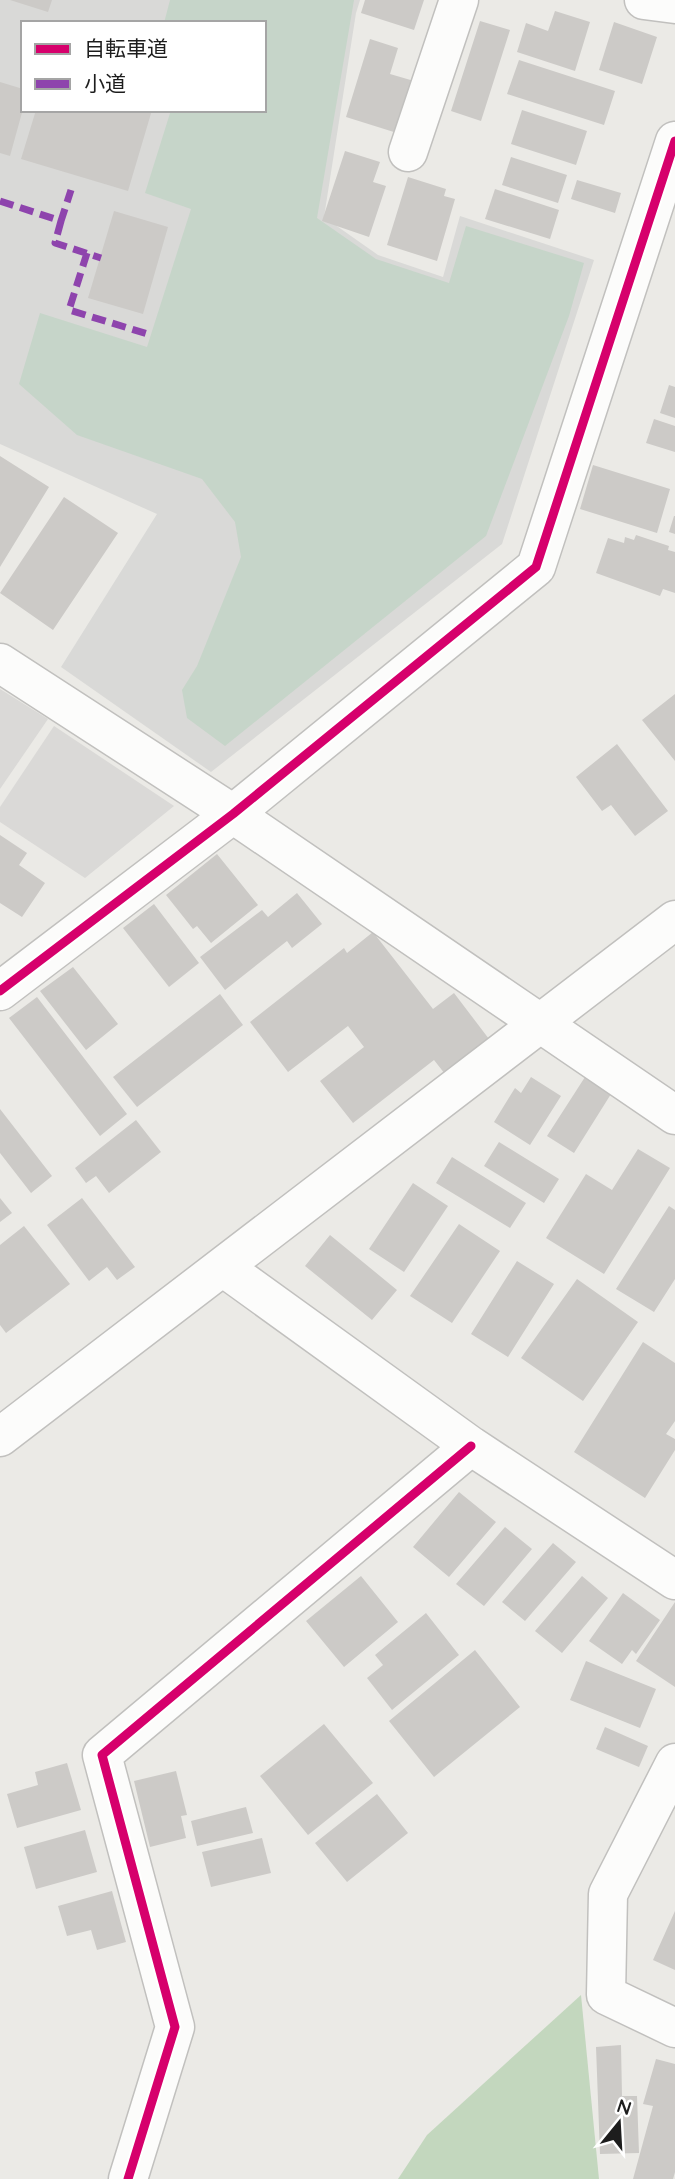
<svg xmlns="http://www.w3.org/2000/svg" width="675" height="2179" font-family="Quicksand,'Noto Sans JP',sans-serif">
  <rect width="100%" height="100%" fill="#ebeae6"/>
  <path fill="#dad9d7" d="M0,689L48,719L0,789Z
    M54,726L174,806L85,878L0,822V807Z"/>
  <path fill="#d9d9d7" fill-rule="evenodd" d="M0,0H360L356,13L324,217L378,255L443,277L460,216L594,260L502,544L211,772L61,667L157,514L0,444ZM23,23H264V110H23Z"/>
  <path fill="#c3d7be" d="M581,1995L599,2179H398L427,2135Z"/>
  <path fill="#c6d5c9" d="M170,0H354L317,218L376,259L449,283L466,226L584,263L569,316L486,536L225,746L187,718L182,690L197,666L241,557L235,522L202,479L77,435L19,384L40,313L147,347L191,209L145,193L171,110H264V23H164Z"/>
  <path fill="#cccac7" d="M10,0H52L48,12Z
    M365,0H424L414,30L361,13Z
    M555,11L590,22L575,71L517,52L526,23L548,31Z
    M480,21L510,30L481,121L451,111Z
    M614,22L657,37L642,84L599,70Z
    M370,39L398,48L390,74L414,81L397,133L346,117Z
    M519,60L615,91L604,125L507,94Z
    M0,82L23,89V109L10,156L0,153Z
    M36,110H152L128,191L21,159Z
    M522,110L587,131L576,165L511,144Z
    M345,151L380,162L373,182L386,186L369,237L322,221Z
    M511,157L567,175L558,203L502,185Z
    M408,177L446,189L444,196L455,199L437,261L387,245Z
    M577,180L621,193L615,213L571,199Z
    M495,189L559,210L550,239L485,219Z
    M114,211L168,227L143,314L88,298Z
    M669,385L675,387V418L660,413Z
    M654,419L675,426V452L646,443Z
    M0,456L49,487L0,567Z
    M593,465L670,489L657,533L580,509Z
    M64,497L118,533L53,630L0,593Z
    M674,516H675V534L669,532Z
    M636,535L669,546L668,550L675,552V593L663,589L660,596L596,573L608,538L624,543L625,537L634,540Z
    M675,694V761L642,720Z
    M617,744L668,811L635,836L611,805L602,811L576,777Z
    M0,835L27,853L19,865L45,883L22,917L0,903Z
    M217,854L258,905L211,943L197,926L193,929L166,895Z
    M297,893L322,924L292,948L287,941L225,990L200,957L262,910L268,917Z
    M154,904L199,963L169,987L123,928Z
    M373,932L433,1009L454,993L489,1039L445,1074L434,1060L353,1123L320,1081L364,1047L348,1026L288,1072L250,1022L344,948L347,953Z
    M73,967L118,1024L86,1050L40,991Z
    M220,994L243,1025L137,1107L113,1077Z
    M37,997L127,1114L100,1136L9,1018Z
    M531,1077L561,1096L530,1145L494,1122L515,1088L521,1093Z
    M585,1077L611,1094L574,1153L547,1136Z
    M0,1109L52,1176L31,1193L0,1153Z
    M136,1120L161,1152L109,1193L96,1176L86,1183L75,1168Z
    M499,1142L559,1179L544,1203L484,1166Z
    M638,1149L670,1168L604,1274L546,1238L586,1174L612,1190Z
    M452,1157L526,1203L510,1228L436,1183Z
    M413,1183L448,1206L404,1272L369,1249Z
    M0,1198L12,1213L0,1222Z
    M82,1198L135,1267L117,1280L107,1267L89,1281L47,1225Z
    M669,1206L675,1210V1279L654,1312L616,1289Z
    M459,1224L500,1251L452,1323L410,1296Z
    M24,1226L70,1284L6,1333L0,1325V1245Z
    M330,1235L397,1290L372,1320L305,1266Z
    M517,1261L554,1284L508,1357L471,1334Z
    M577,1279L638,1322L583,1401L521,1358Z
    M643,1342L675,1363V1421L666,1434L675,1439V1450L645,1498L574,1452Z
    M459,1492L496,1522L449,1577L413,1547Z
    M505,1527L532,1549L484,1606L456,1584Z
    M553,1543L576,1562L525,1621L502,1602Z
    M361,1576L398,1622L344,1667L306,1621Z
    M582,1576L608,1598L562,1653L535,1631Z
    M623,1593L660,1620L636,1654L632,1650L622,1664L589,1641Z
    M675,1602V1687L636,1661Z
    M426,1613L459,1655L392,1710L367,1678L383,1665L375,1655Z
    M475,1650L520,1707L434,1777L389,1721Z
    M586,1661L656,1689L640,1728L570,1700Z
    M324,1724L373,1783L308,1835L260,1776Z
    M605,1727L648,1746L639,1767L596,1749Z
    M67,1763L81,1810L17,1828L7,1794L38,1785L35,1772Z
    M176,1771L187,1815L181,1816L186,1838L150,1847L134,1781Z
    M377,1794L408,1833L347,1882L315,1843Z
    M246,1807L253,1833L197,1846L191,1821Z
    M85,1830L97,1872L36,1889L24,1847Z
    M262,1838L271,1873L211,1887L202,1852Z
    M112,1891L126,1942L97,1950L91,1930L67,1936L58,1906Z
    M675,1911V1970L653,1960Z
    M621,2045L622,2096H637L639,2153L600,2154L596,2047Z
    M656,2059L675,2064V2172L673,2179H633L653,2106L643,2104Z"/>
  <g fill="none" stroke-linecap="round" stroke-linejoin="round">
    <defs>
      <path id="minor" d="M644,0L675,4
        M408,152L459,0
        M0,663L233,814L675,1115
        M0,991L233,814L536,567L675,141
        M223,1267L471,1446L675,1580
        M0,1437L675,920
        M675,1763L608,1894L606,1995L675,2028
        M128,2179L175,2027L102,1755L471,1446"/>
    </defs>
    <use href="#minor" stroke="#c1c0be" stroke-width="41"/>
    <use href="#minor" stroke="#fcfcfb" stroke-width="38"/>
    <path stroke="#8e44ad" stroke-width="7" stroke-dasharray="14 7" stroke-linecap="butt" d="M0,201L61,221L71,190
      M61,221L55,243L101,258
      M87,253L69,310L151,335"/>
    <defs>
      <path id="cycleway" d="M0,991L233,814L536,567L675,141
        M128,2179L175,2027L102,1755L471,1446"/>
    </defs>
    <use href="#cycleway" stroke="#fff" stroke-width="13"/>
    <use href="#cycleway" stroke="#d6006c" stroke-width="9"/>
  </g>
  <rect x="21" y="21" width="245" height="91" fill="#ffffff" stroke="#a5a5a5" stroke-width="2"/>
  <rect x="35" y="44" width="35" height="10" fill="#d6006c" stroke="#a5a5a5" stroke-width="2"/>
  <text x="84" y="56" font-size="21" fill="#1d1d1d">自転車道</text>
  <rect x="35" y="79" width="35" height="10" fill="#8e44ad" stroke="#a5a5a5" stroke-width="2"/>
  <text x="84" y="91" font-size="21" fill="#1d1d1d">小道</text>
  <g transform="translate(619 2123) rotate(18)" stroke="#ffffff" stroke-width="5" paint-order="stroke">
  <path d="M0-5L12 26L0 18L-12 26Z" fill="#1d1d1d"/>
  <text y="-10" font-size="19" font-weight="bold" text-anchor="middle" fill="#1d1d1d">N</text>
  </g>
</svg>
